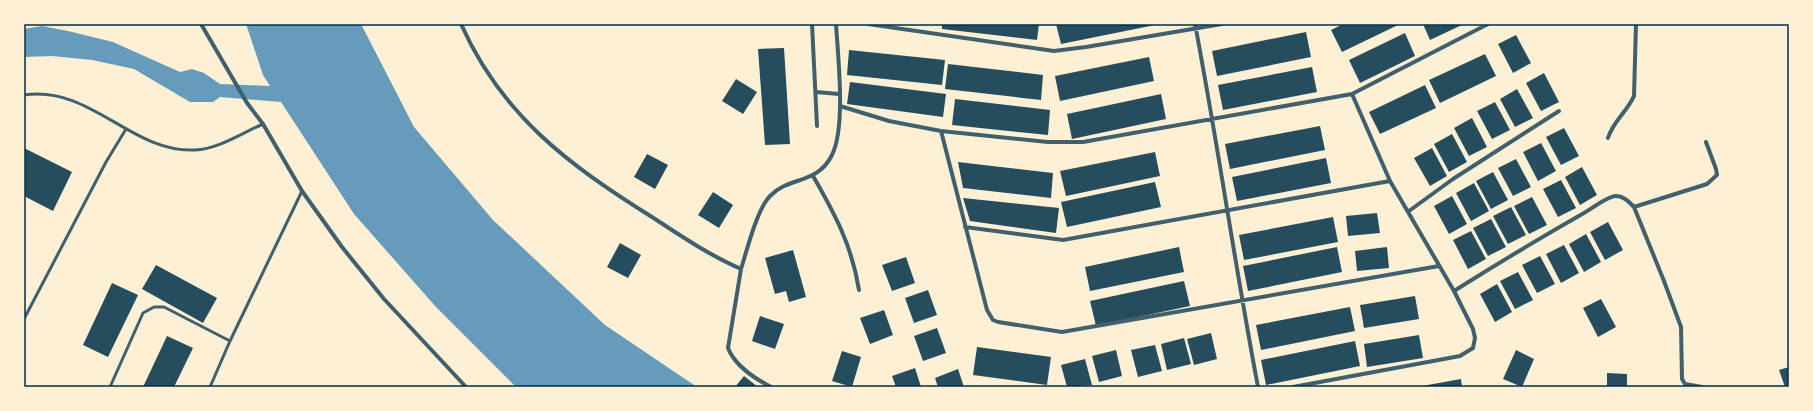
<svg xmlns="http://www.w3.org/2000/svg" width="1813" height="411" font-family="Literata,serif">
  <rect width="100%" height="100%" fill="#fdf0d5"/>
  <path fill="#669bbc" d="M246,24H361L414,127L493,220L605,325L697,387H516L436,307L354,214L281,102L220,97L213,102H190L134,69L92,60L52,56L24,57V29L42,26L68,31L113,42L180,72L192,69L204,73L220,84L270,86L263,75Z"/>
  <path fill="#264d5e" d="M942,24H1039L1037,40L942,29Z
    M1056,24H1155V25L1061,44Z
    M1343,24H1397L1398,25L1342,52L1331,30Z
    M1423,24H1464L1430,40Z
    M1306,32L1311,57L1217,76L1212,51Z
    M1405,33L1415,56L1360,83L1349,60Z
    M1516,35L1531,63L1513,73L1498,44Z
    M784,48L790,144L765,145L758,49Z
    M849,50L945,60L942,85L847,75Z
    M1485,54L1496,76L1440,103L1429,80Z
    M1149,57L1154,81L1060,101L1055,76Z
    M948,64L1043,75L1041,100L945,89Z
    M1312,67L1317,92L1223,110L1218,85Z
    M1544,73L1559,102L1541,111L1526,83Z
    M736,79L757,92L743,114L722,101Z
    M850,82L946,94L943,117L847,104Z
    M1425,85L1436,108L1380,134L1369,112Z
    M1517,89L1533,118L1515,127L1500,99Z
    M1161,94L1166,119L1072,139L1067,114Z
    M955,99L1050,110L1048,135L952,125Z
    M1495,102L1510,130L1492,139L1477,111Z
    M1472,118L1487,147L1469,156L1454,128Z
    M1320,126L1325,150L1230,169L1225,144Z
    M1564,128L1579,156L1561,165L1546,137Z
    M1452,134L1467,162L1449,172L1434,144Z
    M1541,143L1556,171L1538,181L1523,152Z
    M24,148L72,172L53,211L24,196Z
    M1432,148L1447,176L1430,186L1414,158Z
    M1155,152L1160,176L1066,196L1060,171Z
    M647,154L668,165L655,189L634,177Z
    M1326,158L1331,183L1237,201L1232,177Z
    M1516,159L1531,187L1513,196L1498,168Z
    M958,162L1053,173L1051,198L963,188Z
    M1582,167L1597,195L1580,205L1565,177Z
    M1493,172L1508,200L1491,209L1476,181Z
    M1561,180L1576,208L1558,217L1543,189Z
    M1155,182L1161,207L1067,227L1061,202Z
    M1474,183L1489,211L1471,221L1456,193Z
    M713,192L733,205L719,228L698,215Z
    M1452,196L1467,224L1449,234L1434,206Z
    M1532,197L1547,225L1529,234L1514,206Z
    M963,198L1059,208L1056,233L970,221Z
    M1511,207L1526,235L1508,244L1493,216Z
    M1377,213L1380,233L1348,236L1346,216Z
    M1333,217L1338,242L1244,260L1239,235Z
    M1491,219L1506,247L1488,256L1473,228Z
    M1608,222L1623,250L1605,260L1590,232Z
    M1471,231L1486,259L1468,269L1453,240Z
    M1586,234L1601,262L1584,272L1569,244Z
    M620,243L641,255L628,278L607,267Z
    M1564,245L1579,273L1561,283L1546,254Z
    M1179,247L1184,272L1090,291L1085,267Z
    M1337,247L1342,272L1248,291L1243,266Z
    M1387,247L1389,268L1357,271L1355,251Z
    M793,250L806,297L789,302L786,291L775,294L765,258Z
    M1540,256L1555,284L1537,293L1522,265Z
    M906,257L915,283L892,291L882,265Z
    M156,265L217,298L203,323L142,289Z
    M1518,272L1533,300L1515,309L1500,281Z
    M1184,281L1190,306L1096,326L1090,301Z
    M112,283L138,295L108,357L83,345Z
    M1497,284L1512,312L1495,322L1480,294Z
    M928,290L937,315L914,323L905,298Z
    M1415,296L1419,319L1364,328L1360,305Z
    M1601,299L1616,327L1598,337L1583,308Z
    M1350,307L1355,331L1261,350L1256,325Z
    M884,310L893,335L870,344L860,318Z
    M760,316L784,324L775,349L752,341Z
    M937,328L946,353L923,361L914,336Z
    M1211,333L1217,359L1194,365L1187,339Z
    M1419,335L1423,358L1367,367L1364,344Z
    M167,336L193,348L174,387H143Z
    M1184,338L1191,364L1167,370L1161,344Z
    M1355,341L1360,366L1266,385L1261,360Z
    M1155,345L1162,371L1138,377L1131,350Z
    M977,347L1051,357L1047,385L973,375Z
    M1116,350L1122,376L1099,382L1092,356Z
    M1516,350L1534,359L1522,387L1503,379Z
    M842,351L861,357L852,387L832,381Z
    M1085,359L1092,385L1067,387L1061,365Z
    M1789,367V387H1785L1779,370Z
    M915,368L921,387H896L892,376Z
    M958,369L964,387H938L935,378Z
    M1607,373L1627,374V387H1607Z
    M744,376L758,387H735Z
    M1461,379L1462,387H1422V386Z"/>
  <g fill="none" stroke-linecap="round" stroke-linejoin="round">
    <path stroke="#3f606c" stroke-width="3" d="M24,95C91,85 131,153 195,150C218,149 242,133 263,124
      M24,319L106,162L126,129
      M110,387L143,313L154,307H164L230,341L302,191
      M210,387L230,341"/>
    <path stroke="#3f606c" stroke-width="4" d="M201,24L247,103L263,124L302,191L342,247L384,299L466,387
      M461,24C502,116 569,165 652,217C681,236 709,255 741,269C747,250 757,209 770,196C789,176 817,185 832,155C846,127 838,57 836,24
      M812,24L817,126
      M868,24L1054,51L1086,47L1222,24
      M1195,24C1218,145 1235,266 1258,387
      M816,92L839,94
      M840,106L889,121L941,131L1048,142H1083L1352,94L1488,24
      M941,131L987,310L993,320L998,322L1062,332L1439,266
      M1608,138C1613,121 1627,112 1634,96L1636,24
      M813,176C835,214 852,246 859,290
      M1634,207L1707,184L1717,175L1716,169L1706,142
      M1409,211L1453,179L1559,111
      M965,227L1063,240L1390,181
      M741,269L728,348C735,366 754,378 771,387
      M1454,291C1497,264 1540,238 1584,213C1591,209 1608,196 1616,196C1624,196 1629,202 1634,207L1664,281L1681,327L1682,379L1685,384L1702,387
      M1293,387L1460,356L1473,348L1475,338L1473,329L1454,291L1390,181L1352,94"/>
  </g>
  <rect width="1813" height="411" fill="none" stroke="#fdf0d5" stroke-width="50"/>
  <rect x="25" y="25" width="1763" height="361" fill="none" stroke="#003049" stroke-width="1.5"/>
</svg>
